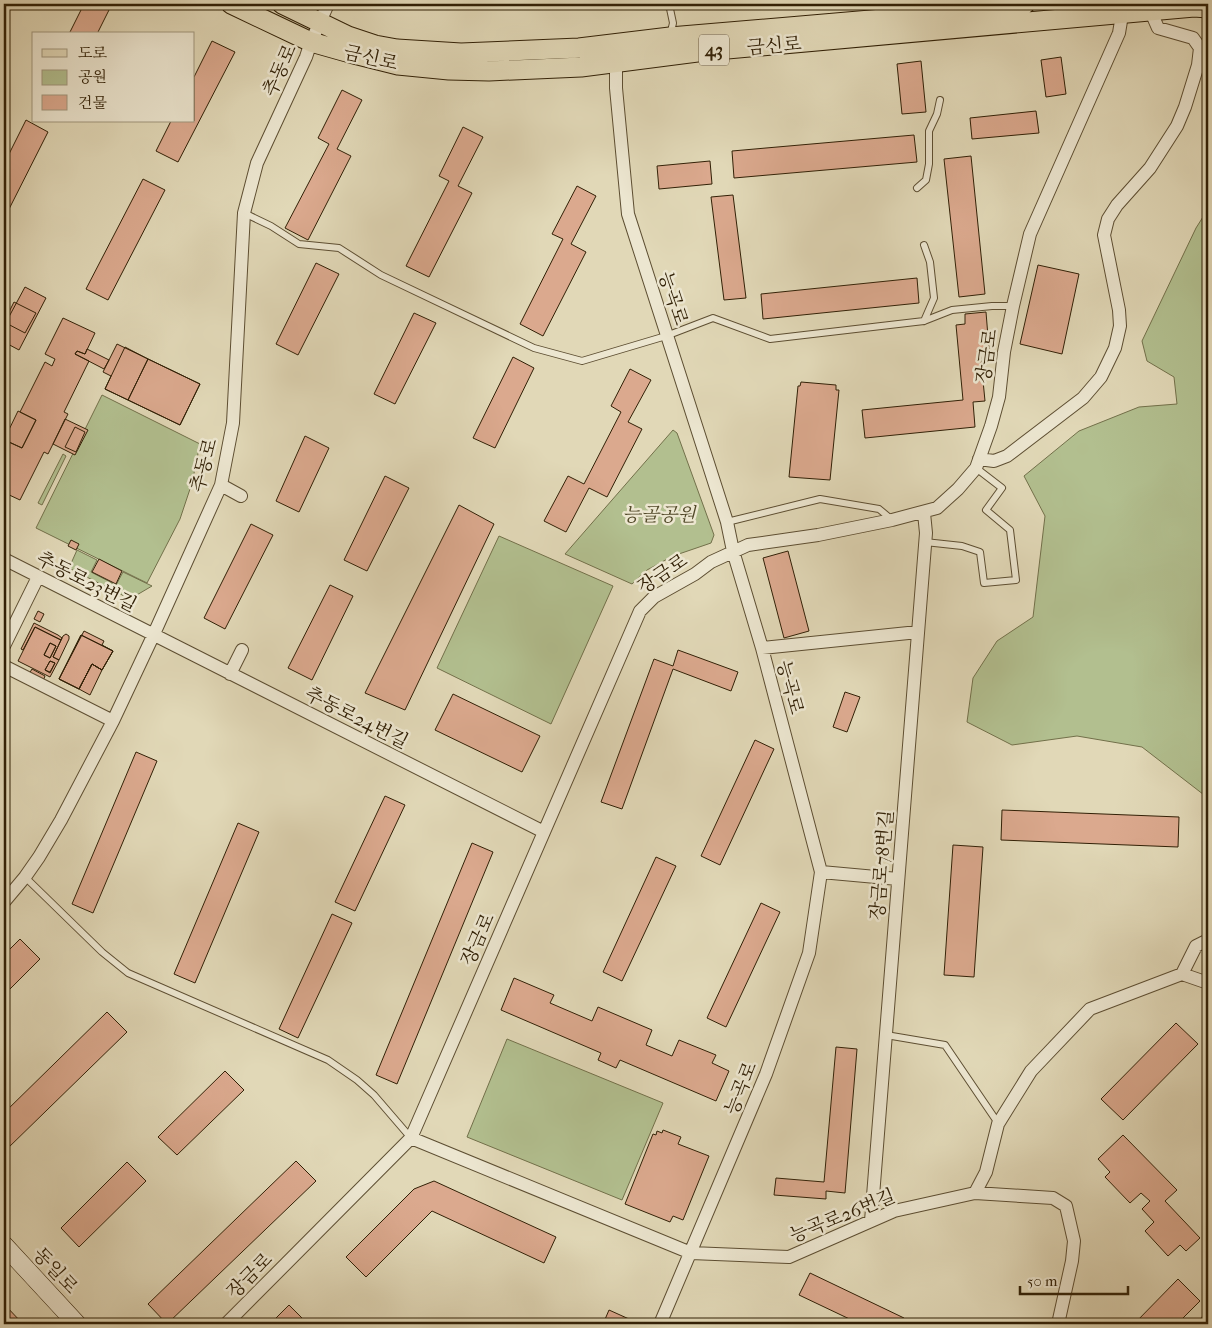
<svg xmlns="http://www.w3.org/2000/svg" width="1212" height="1328" font-family="'IM FELL French Canon','Noto Serif KR',serif">
  <rect width="100%" height="100%" fill="#e1d8b7"/>
  <filter id="stains"><feTurbulence type="fractalNoise" baseFrequency=".004" numOctaves="4"/><feColorMatrix values="0 0 0 0 .2 0 0 0 0 .09 0 0 0 0 .02 0 0 0 .5 -.17"/></filter>
  <radialGradient id="worn" r=".72"><stop offset=".6" stop-color="#630" stop-opacity="0"/><stop offset="1" stop-color="#630" stop-opacity=".3"/></radialGradient>
  <path fill="#b2bf8f" stroke="#72704a" d="M1208,209V798L1142,747L1077,736L1012,745L967,722L973,678L997,641L1033,617L1045,516L1024,476L1079,431L1139,407L1177,404L1174,377L1147,361L1142,341L1196,228Z
    M102,395L200,444L192,483L180,519L147,583L36,528Z
    M673,430L677,433L714,535L711,543L673,556L647,570L632,584L565,554Z
    M63,454L66,456L42,505L38,503Z
    M499,536L613,586L551,724L437,668Z
    M77,550L97,560L91,572L116,585L123,572L152,586L130,599L69,568Z
    M507,1039L663,1103L622,1200L467,1137Z"/>
  <path fill="#dba98e" stroke="#312006" d="M84,4H112L97,34H69Z
    M212,41L235,52L178,162L156,151L171,121H194V77Z
    M1061,57L1066,94L1046,97L1041,60Z
    M921,61L926,112L902,114L897,64Z
    M342,90L362,100L337,149L351,156L308,240L285,228L329,144L318,138Z
    M1036,111L1039,133L972,139L970,118Z
    M26,120L48,132L4,219V164Z
    M463,127L483,137L458,186L472,193L429,277L406,266L449,181L439,176Z
    M914,135L917,162L734,178L732,151Z
    M971,156L985,294L959,297L944,159Z
    M710,161L712,184L659,189L657,166Z
    M143,179L165,190L108,300L86,289Z
    M577,186L596,196L571,244L586,252L543,336L520,324L563,239L552,234Z
    M733,195L746,298L724,300L711,197Z
    M316,263L339,274L298,355L276,344Z
    M1038,265L1079,274L1062,354L1020,344Z
    M917,278L919,303L763,319L761,294Z
    M25,287L46,298L19,350L4,342V326Z
    M14,302L36,313L25,333L4,322Z
    M986,312L989,349L980,350L985,401L973,402L975,427L865,438L862,410L963,400L956,325L965,324V314Z
    M414,313L436,323L395,404L374,394Z
    M63,318L95,333L85,354L77,351L75,354L89,361L64,412L68,414L48,454L44,452L20,500L5,493L4,496V444L5,440L22,448L36,420L20,412L45,362L52,366L55,359L45,354Z
    M117,344L200,384L180,425L105,389L111,376L103,372Z
    M125,347L148,359L128,400L105,389Z
    M87,349L109,360L104,369L75,354L77,351L85,354Z
    M513,357L534,368L495,448L473,438Z
    M148,359L200,384L180,425L128,400Z
    M630,369L651,380L628,422L642,429L607,497L589,488L566,532L544,521L568,476L584,484L621,412L611,406Z
    M801,382L836,385V390H839L830,480L789,477L798,386H800Z
    M18,411L36,420L22,448L4,440Z
    M65,419L88,430L75,455L53,444Z
    M75,427L85,432L76,452L65,447Z
    M305,436L329,448L299,512L276,501Z
    M385,476L409,488L367,571L344,560Z
    M4,498L9,500L4,512Z
    M459,505L494,524L405,710L365,693Z
    M251,524L273,535L225,629L204,618Z
    M71,540L79,544L76,550L68,546Z
    M788,551L809,631L784,638L763,558Z
    M99,559L122,571L116,584L92,572Z
    M330,585L353,596L312,680L288,668Z
    M38,611L44,614L40,622L34,619Z
    M34,623L58,635L62,638L61,640L35,627L23,650L21,649Z
    M35,627L61,640L53,657L59,660L50,677L18,661Z
    M84,631L104,641L102,645L113,651L102,670L92,664L79,689L59,679Z
    M66,634L69,636V639L59,660L53,657L63,636Z
    M81,635L113,651L102,670L92,664L79,689L59,679Z
    M81,635L113,651L102,670L92,664L79,689L59,679Z
    M50,643L56,646L50,658L44,655Z
    M50,643L56,646L50,658L44,655Z
    M678,650L738,672L731,691L673,669L622,809L601,802L654,659L673,666Z
    M50,661L55,663L50,673L45,670Z
    M50,661L55,663L50,672L45,670Z
    M92,664L102,670L90,695L79,689Z
    M32,669L45,676L43,681L29,674Z
    M845,692L860,697L847,732L833,727Z
    M453,694L540,736L522,772L435,730Z
    M755,740L774,749L720,865L701,856Z
    M136,752L157,761L93,913L72,904Z
    M385,796L405,805L355,911L335,902Z
    M1002,810L1179,817L1178,847L1001,840Z
    M238,823L259,832L195,983L174,974Z
    M472,843L493,852L397,1084L376,1075Z
    M953,845L983,847L974,977L944,975Z
    M656,857L676,866L622,981L603,972Z
    M761,903L780,912L726,1027L707,1018Z
    M332,914L352,923L298,1038L279,1029Z
    M20,939L40,959L4,995V955Z
    M514,978L554,995L550,1003L592,1021L598,1007L652,1030L646,1045L672,1056L679,1040L716,1055L712,1063L729,1071L716,1101L620,1060L616,1068L598,1060L601,1053L501,1010Z
    M107,1012L127,1032L7,1149L4,1145V1113Z
    M1176,1023L1198,1044L1123,1120L1101,1099Z
    M836,1047L857,1049L845,1193L826,1191V1199L774,1195L776,1178L824,1182Z
    M225,1071L244,1090L177,1155L158,1137Z
    M663,1130L681,1137L678,1144L709,1156L683,1220L673,1216L670,1222L625,1204L653,1134L656,1135L657,1131L662,1133Z
    M1123,1135L1177,1190L1165,1201L1200,1238L1186,1251L1180,1245L1168,1256L1145,1231L1154,1222L1142,1209L1150,1201L1141,1193L1130,1203L1105,1177L1110,1172L1098,1159Z
    M296,1161L316,1181L167,1324L148,1304Z
    M127,1162L146,1181L79,1247L61,1228Z
    M434,1181L556,1237L544,1263L432,1211L366,1277L346,1257L414,1189Z
    M810,1273L904,1318L901,1324H860L799,1295Z
    M1178,1279L1200,1301L1177,1324H1134Z
    M4,1304L23,1324H4Z
    M289,1305L308,1324H270Z
    M609,1310L629,1319L627,1324H603Z"/>
  <g fill="none" stroke-linecap="round" stroke-linejoin="round">
    <defs>
      <path id="lane" d="M669,4L673,23L670,36
        M917,188L926,180L929,164V131L937,114L940,100
        M244,213L271,226L299,244L339,248L381,275L534,348L582,361L666,336L713,318L770,339L924,321L952,310L992,306H1013
        M924,245L930,262L934,298L924,321
        M727,522L820,499L879,509L891,519
        M925,542L962,546L980,552L984,583L1016,580L1010,530L986,510L1002,488L976,468
        M25,877L102,952L128,973L328,1060L357,1080L374,1095L411,1138
        M886,1035L945,1045L998,1123"/>
      <path id="street" d="M616,55V88L628,214L727,522L733,551L762,648L821,872L809,953L766,1074L660,1324
        M979,459L994,461L1007,456L1083,398L1101,377L1115,348L1120,326L1119,310L1104,235L1108,219L1117,205L1150,168L1177,126L1185,107L1198,65L1200,48L1193,38L1158,28L1151,12
        M221,485L241,496
        M4,559L544,832
        M4,646L38,577
        M762,648L918,632
        M4,666L113,721
        M230,674L242,650
        M821,872L898,879
        M4,902L25,877L39,857L61,820L113,721L153,636L221,485L233,423L244,213L257,163L306,57L311,42L328,4
        M1182,974L1196,946L1208,940
        M411,1138L691,1253L789,1257L894,1211L975,1193L1053,1198L1066,1206L1074,1241L1072,1261L1058,1324
        M975,1193L986,1172L998,1124L1031,1071L1090,1009L1182,974L1208,983
        M871,1221L926,533L924,513
        M226,1324L411,1138L640,611L654,597L695,574L711,562L748,545L818,535L892,520L937,508L958,489L976,468L991,426L999,397L1004,352L1013,306L1030,234L1119,33L1122,15
        M1205,1324L1208,1320"/>
      <path id="secondary" d="M4,1245L77,1324"/>
      <path id="primary" d="M231,4L311,42L350,53L398,65L449,70L489,71L581,67L705,51L1194,7L1208,8
        M282,4L348,36L375,45L397,49L461,53L579,48L670,37L987,10L1025,4"/>
    </defs>
    <use href="#lane" stroke="#5d4e32" stroke-width="8"/>
    <use href="#street" stroke="#5d4e32" stroke-width="14"/>
    <use href="#secondary" stroke="#312006" stroke-width="19"/>
    <use href="#primary" stroke="#312006" stroke-width="21"/>
    <use href="#lane" stroke="#ece6d0" stroke-width="6"/>
    <use href="#street" stroke="#ece6d0" stroke-width="12"/>
    <use href="#secondary" stroke="#ece6d0" stroke-width="18"/>
    <use href="#primary" stroke="#e1d8b7" stroke-width="19"/>
  </g>
  <g text-anchor="middle" stroke-width="5" stroke-linejoin="round" paint-order="stroke">
    <rect fill="#ece6d0" stroke="#695b43" stroke-width="1" x="699" y="34.5" width="30" height="31" rx="4"/>
    <g font-size="18" font-weight="bold" fill="#312006">
      <text x="714" y="56">43</text>
    </g>
    <g font-size="19" fill="#312006" stroke="#ece6d0">
      <text transform="translate(774 45) rotate(-5)" y="7">금신로</text>
      <text transform="translate(371 57) rotate(13)" y="7">금신로</text>
      <text transform="translate(279 70) rotate(-66)" y="7">추동로</text>
      <text transform="translate(674 298) rotate(72)" y="7">능곡로</text>
      <text transform="translate(986 356) rotate(-82)" y="7">장금로</text>
      <text transform="translate(203 465) rotate(-75)" y="7">추동로</text>
      <text transform="translate(662 573) rotate(-34)" y="7">장금로</text>
      <text transform="translate(87 581) rotate(27)" y="7">추동로23번길</text>
      <text transform="translate(791 687) rotate(75)" y="7">능곡로</text>
      <text transform="translate(357 717) rotate(27)" y="7">추동로24번길</text>
      <text transform="translate(881 865) rotate(-85)" y="7">장금로78번길</text>
      <text transform="translate(477 939) rotate(-66)" y="7">장금로</text>
      <text transform="translate(740 1088) rotate(-68)" y="7">능곡로</text>
      <text transform="translate(842 1215) rotate(-22)" y="7">능곡로26번길</text>
      <text transform="translate(56 1270) rotate(47)" y="7">동일로</text>
      <text transform="translate(249 1275) rotate(-45)" y="7">장금로</text>
    </g>
    <g font-size="19" font-style="italic" fill="#514828" stroke="#ece6d0">
      <text x="659" y="521">능골공원</text>
    </g>
  </g>
  <rect width="1212" height="1328" fill="none" stroke="#e1d8b7" stroke-width="20"/>
  <rect x="5" y="5" width="1202" height="1318" fill="none" stroke="#312006" stroke-width="2.5"/>
  <rect x="10" y="10" width="1192" height="1308" fill="none" stroke="#312006"/>
  <rect x="32" y="32" width="162" height="90" fill="#ece6d0" stroke="#a1977f"/>
  <rect x="42" y="49" width="25" height="8" fill="#e1d8b7" stroke="#a1977f"/>
  <text x="78" y="58" font-size="15" fill="#312006">도로</text>
  <rect x="42" y="70" width="25" height="15" fill="#b2bf8f" stroke="#a1977f"/>
  <text x="78" y="82" font-size="15" fill="#312006">공원</text>
  <rect x="42" y="95" width="25" height="15" fill="#dba98e" stroke="#a1977f"/>
  <text x="78" y="108" font-size="15" fill="#312006">건물</text>
  <path d="M1020 1286v8h108v-8" fill="none" stroke="#312006" stroke-width="2.5"/>
  <text x="1027" y="1286" font-size="15" fill="#312006" stroke="#ece6d0" stroke-width="4" paint-order="stroke">50 m</text>
  <rect width="100%" height="100%" filter="url(#stains)"/>
  <rect width="100%" height="100%" fill="url(#worn)"/>
</svg>
